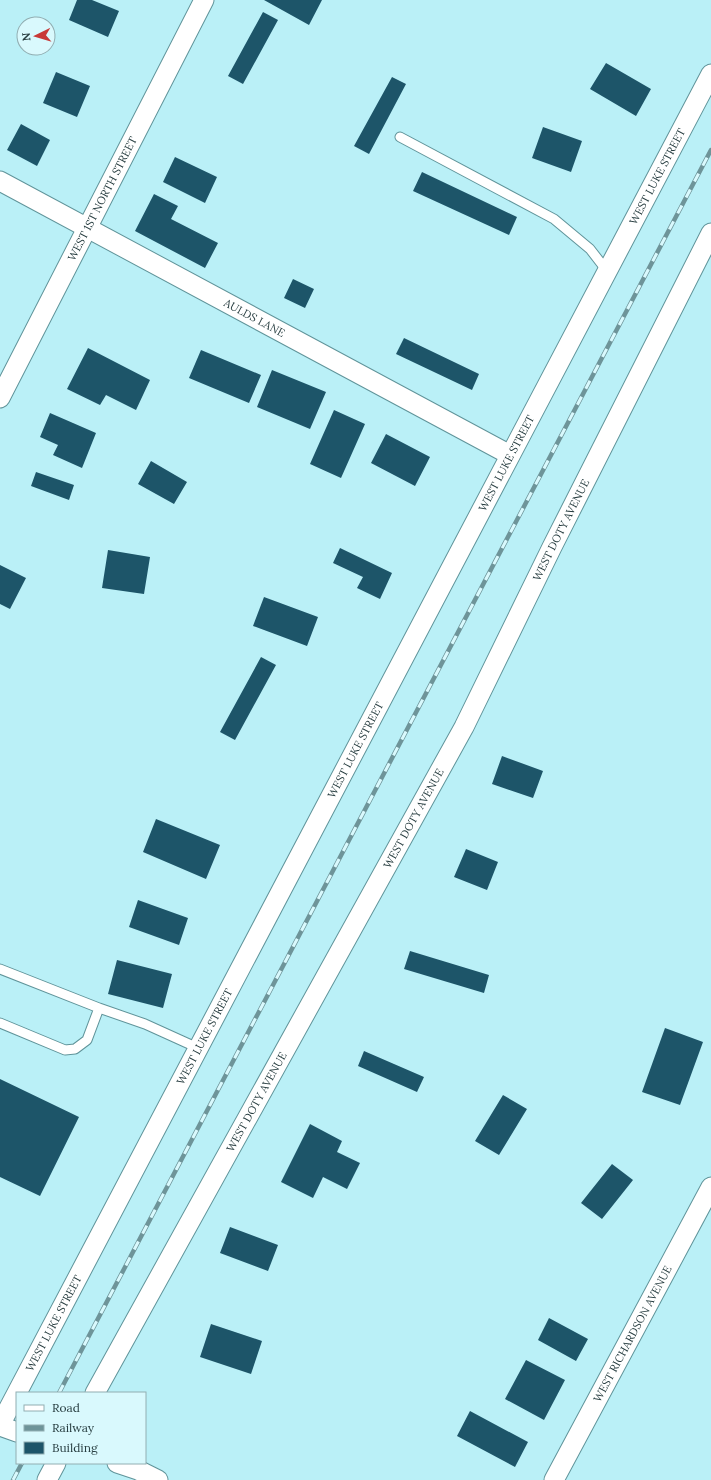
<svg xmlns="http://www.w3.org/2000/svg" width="711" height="1480" font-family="Lora,serif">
  <rect width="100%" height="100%" fill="#baf0f7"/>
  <path fill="#1d5569" d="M77,0H92L119,11L108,37L69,20Z
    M264,0H322L309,25Z
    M263,12L278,20L243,84L228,76Z
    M606,63L651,89L636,116L590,89Z
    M56,72L90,86L77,117L43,103Z
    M392,77L406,84L369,154L354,146Z
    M21,124L50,140L37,166L7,150Z
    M543,127L582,141L571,172L532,158Z
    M175,157L217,177L205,203L163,182Z
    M422,172L517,217L509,235L413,191Z
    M154,194L178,206L171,219L218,243L205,268L135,231Z
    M293,279L314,289L305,308L284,298Z
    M404,338L479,374L472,390L396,354Z
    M88,348L150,380L136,410L106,395L100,405L67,389Z
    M201,350L261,375L249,403L189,378Z
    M272,370L326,392L310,429L257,407Z
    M334,410L365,424L341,478L310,464Z
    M50,413L96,433L82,468L53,455L58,445L40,437Z
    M386,434L430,457L415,486L371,463Z
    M151,461L187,482L174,504L138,484Z
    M36,472L74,485L69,500L31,486Z
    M340,548L392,573L380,599L357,588L363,577L333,563Z
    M108,550L150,557L144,594L102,588Z
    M0,565L26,578L10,609L0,604Z
    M264,597L318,617L307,646L253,626Z
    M261,657L276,665L235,740L220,732Z
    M502,756L543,771L533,798L492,784Z
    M156,819L220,845L206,879L143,852Z
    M466,849L498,862L487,890L454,877Z
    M138,900L188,918L179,945L129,927Z
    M410,951L489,975L484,993L404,969Z
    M117,960L172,974L163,1008L108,994Z
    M665,1028L703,1042L680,1105L642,1092Z
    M364,1051L424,1077L417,1092L358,1066Z
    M0,1079L79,1117L40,1196L0,1177Z
    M503,1095L527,1109L499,1155L475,1141Z
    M310,1124L342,1141L337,1152L360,1163L347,1189L323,1177L313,1198L281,1182Z
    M612,1164L633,1180L602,1219L581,1203Z
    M230,1227L278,1245L268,1271L220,1253Z
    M549,1318L588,1339L576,1361L538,1340Z
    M211,1324L262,1341L251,1374L200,1357Z
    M526,1360L565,1380L544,1420L505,1399Z
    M470,1411L528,1442L515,1467L457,1436Z"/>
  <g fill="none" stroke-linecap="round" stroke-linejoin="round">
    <defs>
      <path id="lane" d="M400,137L554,219L590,249L607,271
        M0,969L99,1008L87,1040L75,1049L65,1050L0,1023
        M99,1008L145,1024L198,1048"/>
      <g id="street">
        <path id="s1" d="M0,181L510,455"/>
        <path id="s2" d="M0,398L204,0"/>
        <path id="s3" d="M95,1393L464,727L552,547L711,233"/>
        <path id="s4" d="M0,1425L711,74"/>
        <path d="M0,1426L17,1432"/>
        <path d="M117,1463L138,1470L158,1480"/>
        <path d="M47,1480L56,1463"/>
        <path id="s5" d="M554,1480L711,1187"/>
      </g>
    </defs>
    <use href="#lane" stroke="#60949a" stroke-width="11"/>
    <use href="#street" stroke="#60949a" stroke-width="21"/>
    <use href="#lane" stroke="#fff" stroke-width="9"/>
    <use href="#street" stroke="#fff" stroke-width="19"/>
    <defs>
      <path id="rail" d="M59,1393L711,150
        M13,1480L22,1463"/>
    </defs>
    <use href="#rail" stroke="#6e9499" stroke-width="4.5"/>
    <use href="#rail" stroke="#d9f9fd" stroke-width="3" stroke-dasharray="9" stroke-linecap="butt"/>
  </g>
  <g text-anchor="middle" stroke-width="4" stroke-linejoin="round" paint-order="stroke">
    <g font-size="11" fill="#283e41" stroke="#d9f9fd">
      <text dy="4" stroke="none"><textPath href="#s4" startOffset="1411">WEST LUKE STREET</textPath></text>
      <text dy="4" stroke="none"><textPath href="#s2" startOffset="224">WEST 1ST NORTH STREET</textPath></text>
      <text dy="4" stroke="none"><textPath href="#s1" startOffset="289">AULDS LANE</textPath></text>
      <text dy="4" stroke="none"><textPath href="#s4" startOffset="1087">WEST LUKE STREET</textPath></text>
      <text dy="4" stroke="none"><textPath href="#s3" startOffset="981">WEST DOTY AVENUE</textPath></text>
      <text dy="4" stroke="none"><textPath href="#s4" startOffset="763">WEST LUKE STREET</textPath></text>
      <text dy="4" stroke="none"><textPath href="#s3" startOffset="657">WEST DOTY AVENUE</textPath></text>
      <text dy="4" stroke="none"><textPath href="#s4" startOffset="439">WEST LUKE STREET</textPath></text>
      <text dy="4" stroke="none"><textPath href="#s3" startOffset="333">WEST DOTY AVENUE</textPath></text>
      <text dy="4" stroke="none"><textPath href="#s4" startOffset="115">WEST LUKE STREET</textPath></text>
      <text dy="4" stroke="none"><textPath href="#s5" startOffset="166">WEST RICHARDSON AVENUE</textPath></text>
    </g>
  </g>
  <rect x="16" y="1392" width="130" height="72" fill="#d9f9fd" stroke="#92aeb2"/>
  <rect x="24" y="1405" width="20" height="6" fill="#ffffff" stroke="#92aeb2"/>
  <text x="52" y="1412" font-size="12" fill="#283e41">Road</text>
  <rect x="24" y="1425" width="20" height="6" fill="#6e9499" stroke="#92aeb2"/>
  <text x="52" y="1432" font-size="12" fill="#283e41">Railway</text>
  <rect x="24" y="1442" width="20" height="12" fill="#1d5569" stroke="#92aeb2"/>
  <text x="52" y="1452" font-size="12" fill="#283e41">Building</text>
  <g transform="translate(36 36) rotate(265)"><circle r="19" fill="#d9f9fd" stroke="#92aeb2"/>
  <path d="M0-3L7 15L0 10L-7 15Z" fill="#c83937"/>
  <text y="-6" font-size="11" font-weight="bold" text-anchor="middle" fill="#283e41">N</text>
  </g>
</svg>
